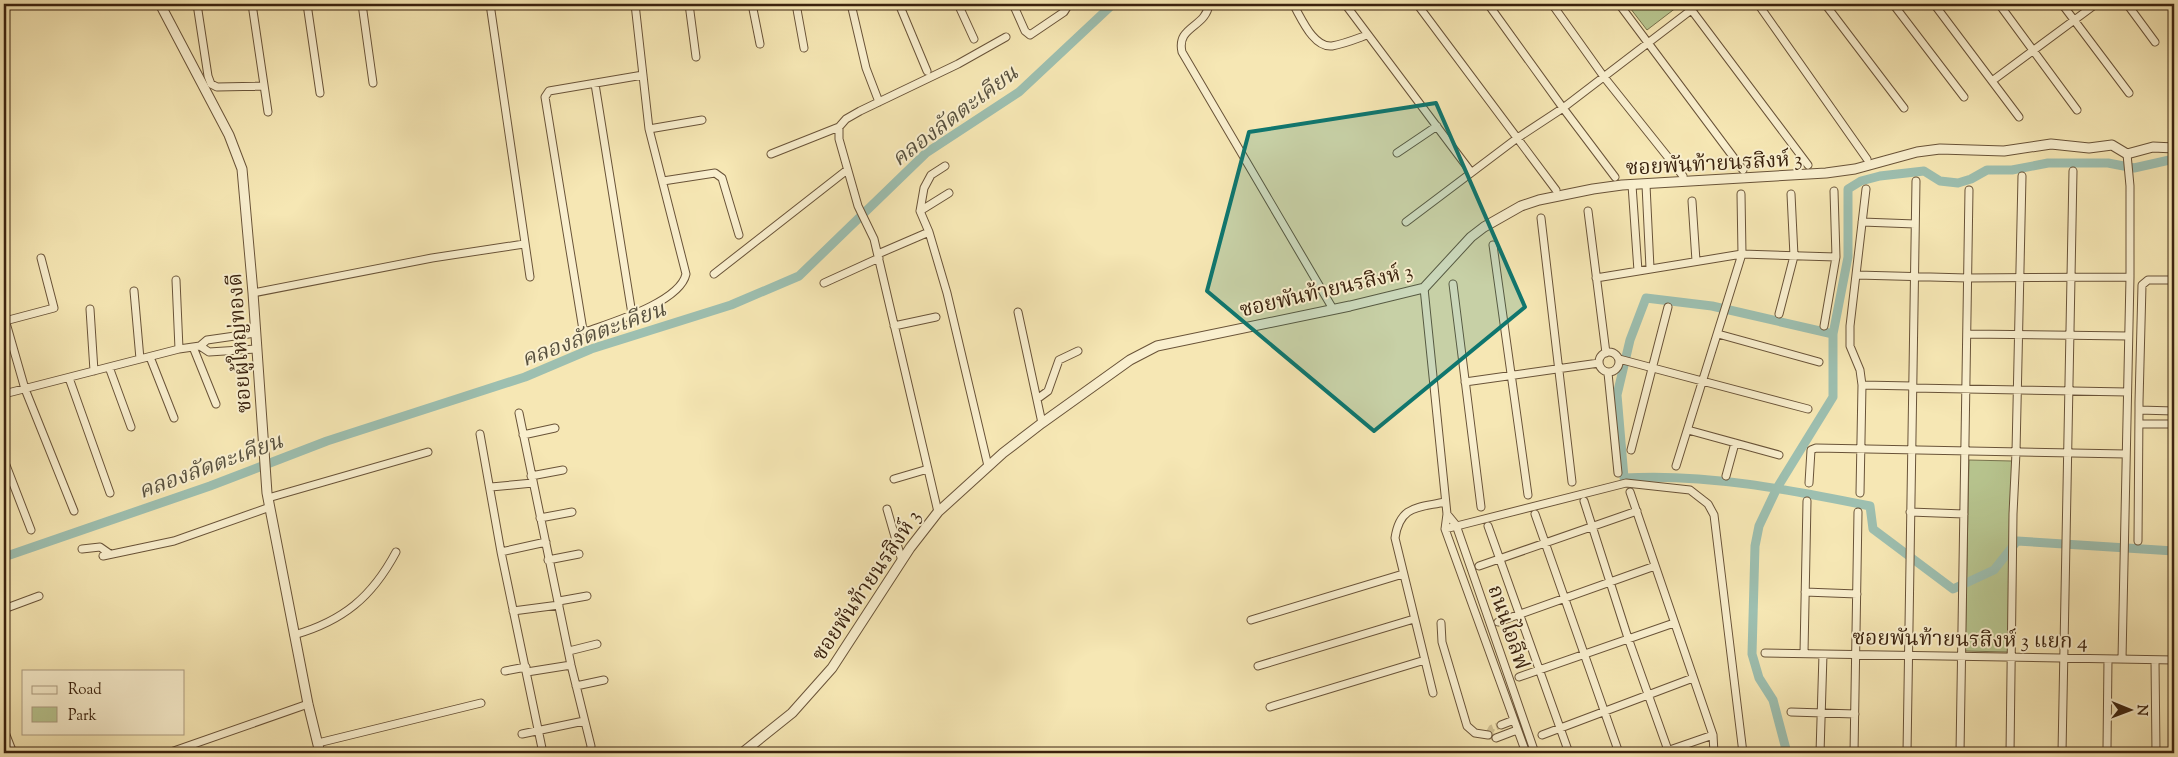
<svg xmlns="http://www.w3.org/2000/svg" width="2178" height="757" font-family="'Sorts Mill Goudy','Noto Serif Thai',serif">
  <rect width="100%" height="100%" fill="#f6e7b4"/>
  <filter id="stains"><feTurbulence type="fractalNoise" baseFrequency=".004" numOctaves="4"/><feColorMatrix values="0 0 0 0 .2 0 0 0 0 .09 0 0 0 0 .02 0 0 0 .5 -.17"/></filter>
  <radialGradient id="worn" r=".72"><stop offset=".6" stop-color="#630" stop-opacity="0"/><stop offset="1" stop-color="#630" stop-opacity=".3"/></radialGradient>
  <path fill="#b8c690" stroke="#79744f" d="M1627,4H1681L1647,30Z
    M1969,460L2012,461L2008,652L1965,651Z"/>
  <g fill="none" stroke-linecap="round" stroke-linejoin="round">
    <path stroke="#9dbfb0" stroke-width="9" d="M1833,334L1712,306L1646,298L1630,340L1617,395L1624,478C1705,473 1791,490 1870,506L1873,529L1953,589L1994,570L2017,541L2174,551
      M4,557L210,486L327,441L525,377L591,349L731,305L799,276L926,153L1019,92L1113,4
      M1787,753L1773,700L1759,678L1752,654L1755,546L1759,526L1777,488L1833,397V334L1848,257V189L1861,181L1880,176L1924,171L1940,181L1958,183L1971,179L1987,170H2012L2048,163H2108L2134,168L2174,159"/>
    <path stroke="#d0c093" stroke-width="7" stroke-dasharray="7 3.5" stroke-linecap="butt" d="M1496,738L1488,735L1492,728L1501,725"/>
    <defs>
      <path id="minor" d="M197,4L208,76L211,84L217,87L263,86
        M252,4L268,112
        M307,4L320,93
        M362,4L373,83
        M490,4L530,277
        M635,4L649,129L686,274C680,302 613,322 588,331L583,330L545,97L549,91L643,75
        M689,4L696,57
        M752,4L760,44
        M796,4L804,48
        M851,4L866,68L879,102
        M899,4L927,71
        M958,4L974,39
        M1013,4L1025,31L1030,35L1064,12L1069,4
        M1209,4C1206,28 1176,26 1182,52L1333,309
        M1293,4C1301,17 1313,48 1332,46C1344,44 1356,39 1367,35
        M1345,4L1471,172
        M1417,4L1556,190
        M1488,4L1563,108L1615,177
        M1552,4L1604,77L1683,176
        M1619,4L1743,170
        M1687,4L1808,165
        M1758,4L1867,159
        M1825,4L1904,108
        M1893,4L1964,97
        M1934,4L2019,117
        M1999,4L2077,110
        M2062,4L2129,93
        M2127,4L2155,42
        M1992,81L2096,4
        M595,84L632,314
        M649,129L702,120
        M1397,153L1437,126
        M771,154L839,127
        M663,181L715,173L722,178L739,235
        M1632,185L1638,271
        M1646,185L1650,268
        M1692,201L1696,261
        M920,211L949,193
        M1588,211L1606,353
        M1541,218L1572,482
        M1406,222L1516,139L1563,108L1699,4
        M1862,222L1915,224
        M929,232L947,293L988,466
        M1493,245L1528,495
        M878,254L929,232L920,211L924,188L931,175L945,166
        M714,274L847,170
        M1857,275L1967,278L2130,277
        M1596,278L1742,254L1836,257
        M176,280L179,349
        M2174,280H2148L2142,285L2139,402V410L2174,411
        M824,283L879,258
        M1453,284L1481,507
        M1424,288L1447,514L1445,529L1526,753
        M134,291L140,359
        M253,293L432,258L524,244
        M90,309L94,371
        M1018,312L1042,423
        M1779,314L1794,256L1791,194
        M4,316L25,389L74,511
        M5,321L54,308L41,258
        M894,326L936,317
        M1824,326L1836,257L1834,191
        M256,333L207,340L200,346L209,352L257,349
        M1718,334L1819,362
        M1967,334L2128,336
        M193,347L216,404
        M1599 362a10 10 0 1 1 20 0a10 10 0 1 1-20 0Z
        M150,357L174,418
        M1619,359L1808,409
        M109,367L131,427
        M1608,373L1618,473
        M69,378L110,493
        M1465,382L1599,363
        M1862,385L1912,386
        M1912,388L2127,392
        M4,394L179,349L200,346
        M1037,399L1048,391L1059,360L1078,351
        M519,413L571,665L591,746L590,753
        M2139,424H2174
        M1688,430L1779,455
        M480,434L501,552L543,753
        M523,435L555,428
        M1631,450L1668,307
        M4,460L31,530
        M1676,466L1742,254L1741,194
        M531,476L563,470
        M1726,476L1735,443
        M894,479L928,469
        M1809,483L1811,450L1816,448L2126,454
        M491,487L533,483
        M1630,492L1713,735L1714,753
        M1860,493L1862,385L1860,370L1850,346V326L1866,189
        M268,498L428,452
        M1584,501L1628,638L1669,753
        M887,509L902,561
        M938,512L874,239L858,206L839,139V127L846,119L860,111L958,64L1006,37
        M1910,512L1964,514
        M1447,514L1456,525L1535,753
        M1535,514L1619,753
        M540,518L572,512
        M1488,526L1569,753
        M1445,529L1626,483L1690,490L1708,504L1714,515L1743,753
        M2138,541L2139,410
        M82,549L100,547L110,554
        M501,552L546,542
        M103,556L174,541L270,507
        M548,560L579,554
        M1479,566L1637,511
        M1805,592L1857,594
        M559,601L587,596
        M4,609L39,596
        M513,611L559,605
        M1251,620L1403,574
        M1498,622L1655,566
        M1441,623L1442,642L1467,726L1475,733L1488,735
        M294,635C343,621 372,597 396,552
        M569,651L597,644
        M1765,653L2174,660
        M1804,653L1807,501
        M2122,659L2130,277V186L2127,154
        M2155,660L2156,753
        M1258,666L1414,619
        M505,671L526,667
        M527,672L571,665
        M1519,677L1674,623
        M576,686L604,680
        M1433,693L1395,538C1400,505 1418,508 1445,502
        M1270,707L1425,660
        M1791,712L1855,714
        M1501,725L1514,720
        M4,730L13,753
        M522,734L584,721
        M1542,735L1693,678
        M1496,738L1517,730
        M318,743L481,703
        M2107,748L2108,659
        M168,753L308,704
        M1661,753L1713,735
        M1820,753L1823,654
        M1854,753L1858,512
        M1907,753L1916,181
        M1960,753L1969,190
        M2010,753L2013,514L2016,452L2022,176
        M2062,753L2073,171"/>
      <path id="tertiary" d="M160,4L229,135L242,169L253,293L267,493L308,704L320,753
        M742,753L792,713L832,668L910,548L938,512L1003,453L1042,423L1130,360L1157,346L1350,306L1424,288L1471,237L1484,227L1521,206L1539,200L1593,189L1622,185L1826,173L1855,169L1917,152L1940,149L2004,151L2051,144L2089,148L2112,145L2127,154L2153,147L2174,148"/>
    </defs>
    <use href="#minor" stroke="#695338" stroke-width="9"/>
    <use href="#tertiary" stroke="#695338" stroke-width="11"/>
    <use href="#minor" stroke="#f9efce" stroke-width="7"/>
    <use href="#tertiary" stroke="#f9efce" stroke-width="9"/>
  </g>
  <path fill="#0f766e" fill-opacity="0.2" stroke="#0f766e" stroke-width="4" stroke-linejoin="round" d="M1436,103L1525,307L1374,431L1207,291L1249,132Z"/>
  <g text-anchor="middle" stroke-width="4" stroke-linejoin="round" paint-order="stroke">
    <g font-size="21" fill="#3a220e" stroke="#f9efce">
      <text transform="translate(1714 163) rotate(-3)" y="7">ซอยพันท้ายนรสิงห์ 3</text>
      <text transform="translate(1326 290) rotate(-13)" y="7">ซอยพันท้ายนรสิงห์ 3</text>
      <text transform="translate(239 343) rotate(-94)" y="7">ซอยผู้ใหญ่ทองดี</text>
      <text transform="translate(866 585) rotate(-56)" y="7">ซอยพันท้ายนรสิงห์ 3</text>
      <text transform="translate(1509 627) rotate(71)" y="7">ถนนไอลีฟ</text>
      <text transform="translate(1970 639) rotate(1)" y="7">ซอยพันท้ายนรสิงห์ 3 แยก 4</text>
    </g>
    <g font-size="22" font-style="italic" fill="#58513f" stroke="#f9efce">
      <text transform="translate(954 115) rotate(-37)" y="8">คลองลัดตะเคียน</text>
      <text transform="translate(593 333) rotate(-20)" y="8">คลองลัดตะเคียน</text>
      <text transform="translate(210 465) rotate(-20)" y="8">คลองลัดตะเคียน</text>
    </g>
  </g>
  <rect width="2178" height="757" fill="none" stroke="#f6e7b4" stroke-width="20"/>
  <rect x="5" y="5" width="2168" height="747" fill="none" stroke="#3a220e" stroke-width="2.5"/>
  <rect x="10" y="10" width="2158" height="737" fill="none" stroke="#3a220e"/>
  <rect x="22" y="670" width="162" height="65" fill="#f9efce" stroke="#ad9d81"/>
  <rect x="32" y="686" width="25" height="8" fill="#f9efce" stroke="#ad9d81"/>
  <text x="68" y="694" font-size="15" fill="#3a220e">Road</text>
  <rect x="32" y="707" width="25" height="15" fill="#b8c690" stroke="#ad9d81"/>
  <text x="68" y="720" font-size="15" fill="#3a220e">Park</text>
  <g transform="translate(2130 710) rotate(91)" stroke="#f9efce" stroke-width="4" paint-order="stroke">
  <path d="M0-4L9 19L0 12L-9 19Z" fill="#3a220e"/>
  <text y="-8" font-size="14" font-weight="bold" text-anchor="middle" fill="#3a220e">N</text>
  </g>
  <rect width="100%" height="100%" filter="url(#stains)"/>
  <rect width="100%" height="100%" fill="url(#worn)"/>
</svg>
